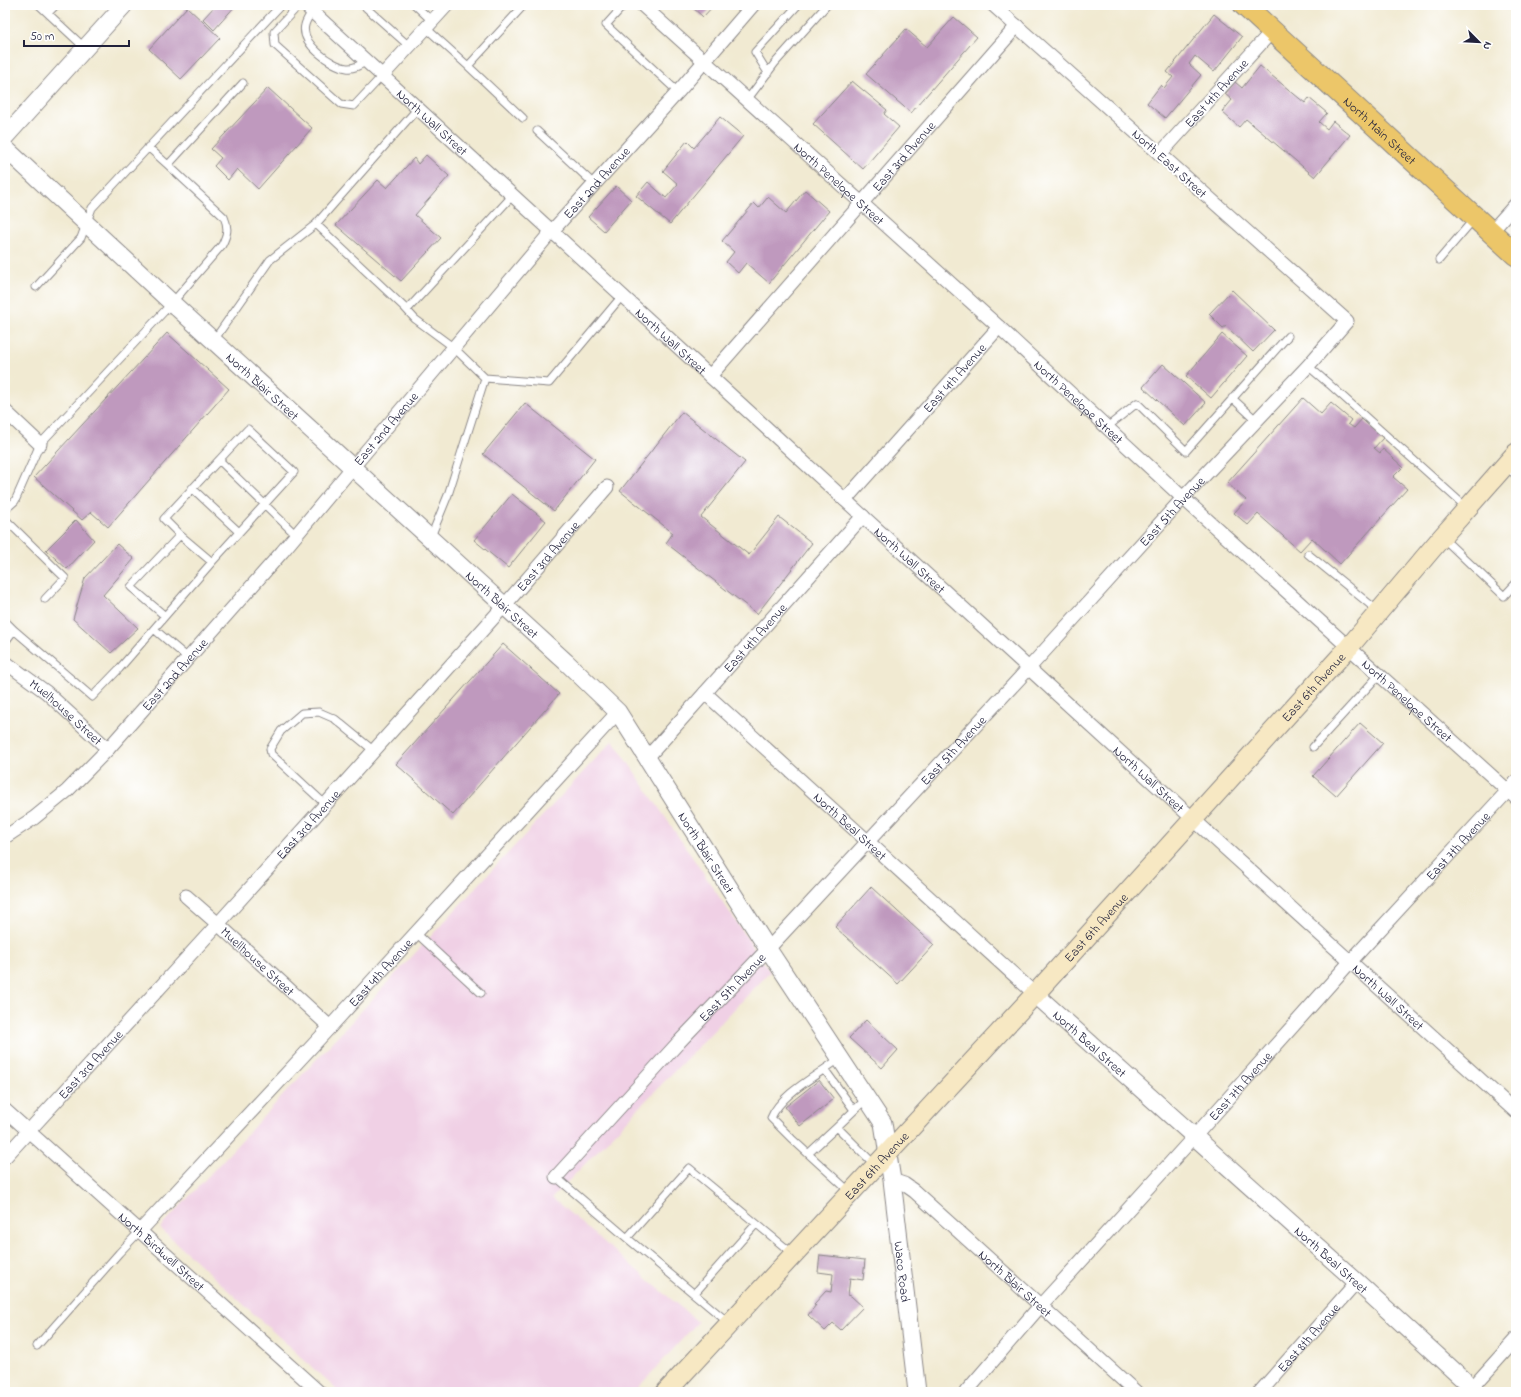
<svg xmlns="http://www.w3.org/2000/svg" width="1521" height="1397" font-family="'Indie Flower',sans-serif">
  <rect width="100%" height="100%" fill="#fff"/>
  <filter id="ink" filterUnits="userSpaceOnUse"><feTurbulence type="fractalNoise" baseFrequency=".025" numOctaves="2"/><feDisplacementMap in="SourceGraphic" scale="8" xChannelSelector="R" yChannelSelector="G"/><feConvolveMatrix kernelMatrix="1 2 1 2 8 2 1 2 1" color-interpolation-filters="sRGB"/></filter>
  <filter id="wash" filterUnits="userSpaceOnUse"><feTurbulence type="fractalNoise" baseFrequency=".012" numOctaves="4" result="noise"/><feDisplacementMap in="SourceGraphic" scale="16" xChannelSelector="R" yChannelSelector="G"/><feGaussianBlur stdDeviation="0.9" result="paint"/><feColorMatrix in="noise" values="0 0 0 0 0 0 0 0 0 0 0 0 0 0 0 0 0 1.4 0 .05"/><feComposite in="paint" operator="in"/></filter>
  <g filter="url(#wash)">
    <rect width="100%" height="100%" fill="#f1ead2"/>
    <path fill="#f0d0e5" d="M613,740L770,972L552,1198L698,1322L634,1392H339L160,1228Z"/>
    <g id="blocks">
      <path fill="#bf99be" d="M212,5H236L214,30L203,19L214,7Z
        M690,5H714L703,17Z
        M187,7L220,38L181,79L149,49Z
        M1214,14L1242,37L1214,72L1195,56L1189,64L1201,75L1165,118L1147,103L1161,85L1164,88L1173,77L1167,72Z
        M954,17L977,37L911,113L866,74L906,29L927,47Z
        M1260,66L1305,103L1309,98L1327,113L1319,122L1327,129L1333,121L1350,135L1315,177L1246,119L1239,127L1222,112L1232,100L1225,94L1235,82L1242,88Z
        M852,81L887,110L884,114L899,127L863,169L813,124Z
        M268,88L312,128L258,189L237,169L228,180L214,166L221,158L211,149Z
        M720,117L743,136L670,224L636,196L648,182L666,198L678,184L663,171L687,141L694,148Z
        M426,155L449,176L415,215L441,238L401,281L336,225L378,180L387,188L414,158L418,164Z
        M616,186L631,200L604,231L588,217Z
        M805,190L829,211L769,283L746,263L738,273L726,262L734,252L722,241L754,203L759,208L768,197L786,213Z
        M1232,290L1274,330L1253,352L1226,326L1223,328L1209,314Z
        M167,333L229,389L108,527L91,512L82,520L34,477Z
        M1222,334L1247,356L1211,398L1186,376Z
        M1163,364L1206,403L1185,426L1143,387Z
        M1303,398L1321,414L1331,403L1351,420L1348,424L1354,428L1362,419L1383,438L1374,448L1380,453L1383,449L1403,467L1393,477L1407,489L1340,564L1312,538L1300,551L1258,514L1248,525L1234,513L1246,500L1227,483Z
        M525,403L595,459L554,511L483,454Z
        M682,412L745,462L701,517L749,555L779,517L812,543L757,614L666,543L673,533L620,491Z
        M512,494L546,521L508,568L474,540Z
        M76,520L94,540L67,569L46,550Z
        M117,544L134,559L103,595L138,628L111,653L73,619L85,578Z
        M503,644L559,694L453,815L396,764Z
        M1360,723L1383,743L1336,796L1313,776Z
        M871,887L934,945L898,984L835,927Z
        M866,1020L898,1050L882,1068L849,1038Z
        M819,1080L834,1099L800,1126L785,1107Z
        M820,1255L865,1260L863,1280L850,1278L848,1295L851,1296L863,1307L841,1330L833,1323L825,1331L808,1315L816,1305L814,1304L826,1291L831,1292L833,1274L818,1272Z"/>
    </g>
  </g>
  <g filter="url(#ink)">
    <use href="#blocks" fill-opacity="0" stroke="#8a8686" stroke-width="1"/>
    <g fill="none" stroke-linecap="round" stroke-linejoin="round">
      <defs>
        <path id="service" d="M39,5L85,48
          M299,5L274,32L275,45L341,104L354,106L382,76
          M363,5L409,46
          M415,5L432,21
          M624,5L606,25L678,92
          M312,11C310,15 306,20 305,25C300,43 331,66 347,68C354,69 360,65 367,61
          M48,13L56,5
          M426,28L468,66L524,5
          M468,66L523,118
          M768,73L755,52L798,5
          M747,100L775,63L827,5
          M418,108L316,224L404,307L415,319L453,347L485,378L448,495L430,539
          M537,131L594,184
          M148,147L168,165L243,83
          M1439,260L1474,219
          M36,287L81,238L92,208L281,5
          M407,310L513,195
          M214,340L270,260L316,224
          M1308,366L1329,384L1467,508
          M485,378L549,383L622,296
          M1232,398L1257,421
          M1106,428L1137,403L1186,451L1288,336
          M219,460L296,535
          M1505,466L1516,475
          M192,488L239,532
          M5,510L15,501L40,444L172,303L222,245C227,235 229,228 224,217L168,165
          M5,519L65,578L45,599
          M1443,538L1504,596L1516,583
          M1308,554L1378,611
          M165,616L212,562
          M5,621L14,630L5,642
          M154,629L188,658
          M14,630L92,697L119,669L165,616L131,587L180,535L164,519L248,429L294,472L212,562L180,535
          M1313,747L1379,675
          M326,805L271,754L270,749L281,731L302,713L319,712L335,719L374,751
          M416,933L481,993
          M840,1058C819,1075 782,1092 771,1118L792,1139L850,1192
          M825,1070L854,1110
          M837,1127L866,1099
          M809,1153L837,1127L875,1165
          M556,1177L627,1238L729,1323
          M627,1238L689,1168L793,1254
          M694,1294L756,1224
          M37,1346L119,1253L140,1231"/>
        <g id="minor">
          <path id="s1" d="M305,5L1215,839L1516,1112"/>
          <path id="s2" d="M642,5L999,327L1183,498L1516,798"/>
          <path d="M382,76L447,5"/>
          <path id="s3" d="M1160,154L1272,31"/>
          <path d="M1491,232L1516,204"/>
          <path id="s4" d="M710,376L1017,26"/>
          <path d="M5,411L40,444"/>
          <path id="s5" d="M845,500L999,327"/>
          <path id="s6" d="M5,662L46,692L108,749"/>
          <path id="s7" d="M705,693L1035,994"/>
          <path id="s8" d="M646,759L863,516"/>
          <path id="s9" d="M5,837L34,818L67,791L108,749L282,552L352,468L552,231L678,92L753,5"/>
          <path id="s10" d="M186,896L218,924L330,1027"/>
          <path id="s11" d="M5,1110L319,1392"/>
          <path id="s12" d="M5,1157L218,924L504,606L607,487"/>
          <path id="s13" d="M556,1177L679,1042L768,949L1029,668L1183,498L1308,366L1347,321L993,5"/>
          <path id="s14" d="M892,1180L904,1184L914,1191L1136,1392"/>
          <path id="s15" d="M140,1231L330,1027L618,712"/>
          <path d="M1472,1388L1516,1339"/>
          <path id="s16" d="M966,1392L1041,1305L1194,1137L1350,962L1516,782"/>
          <path id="s17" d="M1260,1392L1357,1282"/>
        </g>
        <g id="tertiary">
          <path d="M5,137L124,5"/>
          <path id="s18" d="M5,148L172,303L566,662L618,712L768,949L883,1123L892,1180L917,1392"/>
          <path id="s19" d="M1035,994L1357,1282L1477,1392"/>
        </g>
        <g id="secondary">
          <path id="s20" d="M666,1392L1035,994L1349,647L1442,537L1516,453"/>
        </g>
        <g id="primary">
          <path id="s21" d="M1244,5L1516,255"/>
        </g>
      </defs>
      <use href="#service" stroke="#8a8686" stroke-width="9"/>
      <use href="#minor" stroke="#8a8686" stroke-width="15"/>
      <use href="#tertiary" stroke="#8a8686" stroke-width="19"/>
      <use href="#secondary" stroke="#8a8686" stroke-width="21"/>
      <use href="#primary" stroke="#8a8686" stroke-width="23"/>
      <use href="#service" stroke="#fff" stroke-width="7"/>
      <use href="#minor" stroke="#fff" stroke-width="13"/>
      <use href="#tertiary" stroke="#fff" stroke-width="17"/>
      <use href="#secondary" stroke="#f7e8c3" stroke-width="19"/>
      <use href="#primary" stroke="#ecc669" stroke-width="21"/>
    </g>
  </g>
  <g text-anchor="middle" stroke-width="4" stroke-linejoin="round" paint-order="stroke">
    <g font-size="13" fill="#22223b" stroke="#fff">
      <text dy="5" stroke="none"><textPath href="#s3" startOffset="83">East 4th Avenue</textPath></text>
      <text dy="5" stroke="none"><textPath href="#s1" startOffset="173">North Wall Street</textPath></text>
      <text dy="5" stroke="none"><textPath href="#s21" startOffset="185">North Main Street</textPath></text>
      <text dy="5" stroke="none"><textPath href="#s4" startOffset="293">East 3rd Avenue</textPath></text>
      <text transform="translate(1170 163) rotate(42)" y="5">North East Street</text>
      <text dy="5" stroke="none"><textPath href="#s9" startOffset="884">East 2nd Avenue</textPath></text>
      <text dy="5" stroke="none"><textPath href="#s2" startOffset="266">North Penelope Street</textPath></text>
      <text dy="5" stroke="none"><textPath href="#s1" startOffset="497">North Wall Street</textPath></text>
      <text dy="5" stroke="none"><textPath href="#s5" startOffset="164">East 4th Avenue</textPath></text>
      <text dy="5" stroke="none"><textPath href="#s18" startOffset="351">North Blair Street</textPath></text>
      <text dy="5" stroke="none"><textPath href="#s2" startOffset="590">North Penelope Street</textPath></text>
      <text dy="5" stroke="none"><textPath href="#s9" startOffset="560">East 2nd Avenue</textPath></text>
      <text dy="5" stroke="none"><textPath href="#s13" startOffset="907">East 5th Avenue</textPath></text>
      <text dy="5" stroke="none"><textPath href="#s12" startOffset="810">East 3rd Avenue</textPath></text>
      <text dy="5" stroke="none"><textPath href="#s1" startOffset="821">North Wall Street</textPath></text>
      <text dy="5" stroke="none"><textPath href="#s18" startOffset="675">North Blair Street</textPath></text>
      <text dy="5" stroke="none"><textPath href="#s8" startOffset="163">East 4th Avenue</textPath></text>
      <text dy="5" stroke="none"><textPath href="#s9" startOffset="236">East 2nd Avenue</textPath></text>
      <text dy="5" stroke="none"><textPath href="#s20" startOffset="957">East 6th Avenue</textPath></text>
      <text dy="5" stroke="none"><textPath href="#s2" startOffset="1034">North Penelope Street</textPath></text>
      <text dy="5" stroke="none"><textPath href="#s6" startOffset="79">Muelhouse Street</textPath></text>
      <text dy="5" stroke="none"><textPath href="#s13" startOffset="583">East 5th Avenue</textPath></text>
      <text dy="5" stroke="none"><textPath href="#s1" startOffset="1145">North Wall Street</textPath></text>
      <text dy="5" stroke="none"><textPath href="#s12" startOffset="450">East 3rd Avenue</textPath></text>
      <text dy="5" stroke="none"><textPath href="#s7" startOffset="197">North Beal Street</textPath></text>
      <text dy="5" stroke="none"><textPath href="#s16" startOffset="735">East 7th Avenue</textPath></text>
      <text dy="5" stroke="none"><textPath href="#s18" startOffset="999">North Blair Street</textPath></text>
      <text dy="5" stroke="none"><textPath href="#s20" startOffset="633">East 6th Avenue</textPath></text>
      <text dy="5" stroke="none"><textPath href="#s10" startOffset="97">Muellhouse Street</textPath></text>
      <text dy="5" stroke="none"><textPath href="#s15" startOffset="353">East 4th Avenue</textPath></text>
      <text dy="5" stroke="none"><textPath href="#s13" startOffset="259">East 5th Avenue</textPath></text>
      <text dy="5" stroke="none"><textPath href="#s1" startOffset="1469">North Wall Street</textPath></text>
      <text dy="5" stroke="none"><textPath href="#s19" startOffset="74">North Beal Street</textPath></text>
      <text dy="5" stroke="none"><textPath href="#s12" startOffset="126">East 3rd Avenue</textPath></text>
      <text dy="5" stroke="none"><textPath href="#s16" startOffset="411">East 7th Avenue</textPath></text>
      <text dy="5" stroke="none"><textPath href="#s20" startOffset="309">East 6th Avenue</textPath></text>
      <text dy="5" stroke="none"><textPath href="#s11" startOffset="211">North Birdwell Street</textPath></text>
      <text dy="5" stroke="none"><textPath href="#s19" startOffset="398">North Beal Street</textPath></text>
      <text dy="5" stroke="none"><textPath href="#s18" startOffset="1472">Waco Road</textPath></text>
      <text dy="5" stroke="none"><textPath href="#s14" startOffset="162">North Blair Street</textPath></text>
      <text dy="5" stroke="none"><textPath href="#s17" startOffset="73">East 8th Avenue</textPath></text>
    </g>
  </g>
  <rect width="1521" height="1397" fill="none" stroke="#fff" stroke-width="20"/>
  <g transform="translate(1479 42) rotate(114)" stroke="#ffffff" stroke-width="3" paint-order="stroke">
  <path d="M0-3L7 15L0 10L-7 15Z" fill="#22223b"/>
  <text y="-6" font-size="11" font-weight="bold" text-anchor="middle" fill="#22223b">N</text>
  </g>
  <path d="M24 40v6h105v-6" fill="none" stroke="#22223b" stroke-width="2"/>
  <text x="30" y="40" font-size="12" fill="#22223b" stroke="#ffffff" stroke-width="3" paint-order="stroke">50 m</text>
</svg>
